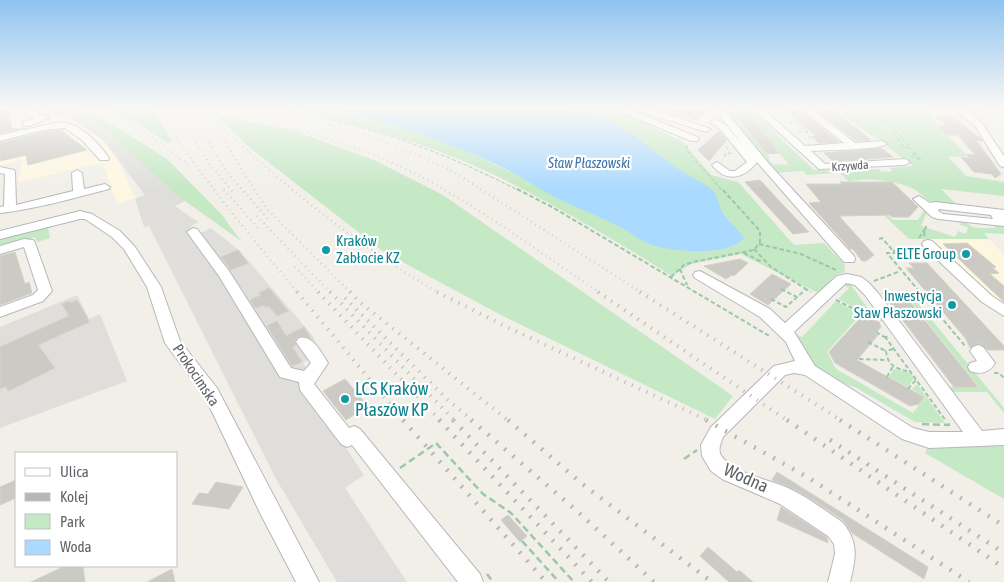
<svg xmlns="http://www.w3.org/2000/svg" width="1004" height="582" font-family="'Asap Condensed',sans-serif">
  <rect width="100%" height="100%" fill="#f1efe8"/>
  <path fill="#fef7e0" d="M0,108H39L75,120L103,140L118,160L135,198L117,204L103,164L89,165L18,183L22,160L0,165Z
    M619,108H685L713,116L703,124L694,126L697,129L676,139L616,109Z
    M931,239H989L1004,255V302L999,301Z"/>
  <path fill="#e0deda" d="M37,108H73L96,118L189,199L175,206L198,222L190,227L198,234L211,228L239,250L313,336L320,353L303,363L316,382L306,388L364,475L345,488L407,582H337L276,479L149,226L144,227L135,199L145,195L103,140L68,117Z
    M77,295L89,319L100,314L127,381L0,428V327Z"/>
  <path fill="#c5e8c5" d="M72,108L100,118L117,127L167,159L222,215L241,241L174,193L102,126Z
    M100,108H152L172,142L168,143L137,123Z
    M287,108H344L432,137L437,140L448,142L517,175L535,179L547,108H614L683,142L711,175L738,182L794,245L824,243L845,265L844,273L837,274L818,293L741,254L691,264L672,276C615,240 557,206 497,176C431,144 358,124 287,108Z
    M736,108H742L750,119H737L770,158H768L772,164L789,165L743,108H749L814,170L826,169L830,173L878,169L882,172L893,171L890,168L913,166L888,147L889,146L844,115L846,110L845,108L922,109L931,116L937,126L968,156L948,157L966,176L1004,182V196L941,189L956,204L1004,210V211L932,202C924,199 919,191 912,188C895,181 871,177 851,181L893,220H918L925,209L920,204H915H922L927,212L921,226L955,237L958,231L966,234L968,227L960,225L961,222C968,222 968,225 973,227C980,230 987,227 995,228V226H1004V234L984,233L989,239H909L840,173L807,175L803,171L775,173L728,116L733,112L739,113L741,111Z
    M215,114L295,131L376,161L443,195L733,396L715,419L499,314L384,252L249,147Z
    M44,227L48,228L50,238L37,242L35,237L0,248V239Z
    M845,282L857,285H851L874,317H883L889,325L838,299L849,288L841,284Z
    M903,285L1004,408V413L987,392H952L948,387H979L909,299L913,298Z
    M836,301L861,314L827,352L836,369L913,413L925,397L912,389L917,384L945,423L915,422L855,387L850,386L838,380L834,384L812,368L795,334L802,337Z
    M894,369L910,373L914,378L908,387L889,377Z
    M1004,439V499L925,453L930,441Z"/>
  <path fill="#aadaff" d="M330,108H565C579,112 595,115 609,121C635,132 655,153 678,169C687,175 707,184 713,191C719,197 718,205 722,212C728,222 738,228 744,238C728,257 671,252 649,244C638,240 631,232 620,227C601,217 581,210 561,200C545,193 531,182 515,174C482,156 446,143 410,131C383,122 357,113 330,108Z"/>
  <path fill="#cccac5" stroke="#d6d1c6" d="M0,108H8L12,129L24,128L0,133Z
    M665,108H711L696,120L665,111Z
    M814,108H831L871,140L856,141Z
    M803,109L804,113L839,142L819,143L811,136H816L785,110Z
    M743,110L768,139L779,153L767,154L736,116Z
    M935,116H951L980,138L982,141L976,140L1001,174L995,178L992,174L974,172L961,157L970,158L966,154L975,155L958,135H947L938,126H947Z
    M61,130L87,150L28,165L26,155L0,161V143L43,132Z
    M719,131L727,140L709,161L698,150Z
    M881,148L893,157L834,162L824,153Z
    M760,180L783,205L809,232L793,234L745,182Z
    M840,182H892L918,207L909,217H892L890,215L839,216L874,255L866,261H862L853,249H850L809,203L821,202L806,184H842Z
    M967,243L996,267L993,268L999,273L990,274L1004,286V302L943,244Z
    M238,250L248,263L231,270L221,257Z
    M15,252L25,284L29,282L32,293L0,305V256Z
    M740,259L748,263L734,276L732,275L726,279L704,266Z
    M909,263H927L1004,346V350H988L979,343L970,348L966,339L906,268H914Z
    M772,274L791,284L768,305L750,294Z
    M269,288L280,301L288,311L277,316L269,306L265,307L264,305L255,308L250,300L261,295L259,293Z
    M882,293H903L978,387H954Z
    M77,300L86,315L89,322L38,345L55,368L8,391L6,386L0,389V347L69,316L62,304L70,301L71,303Z
    M863,315L879,322L881,327L875,334L878,335L857,360L924,397L919,404L910,406L835,363L829,352Z
    M277,321L286,336L304,327L311,338L299,336L294,341L296,345L292,347L302,362L292,366L267,326Z
    M345,379L368,406L346,420L323,391Z
    M777,472L928,567L924,579L852,533L843,520L816,502L794,489L772,480Z
    M16,480V498L0,505V487Z
    M216,482L243,487L229,509L192,504L199,493L208,494Z
    M781,507L827,537L828,543L777,520Z
    M508,515L527,536L520,542L501,520Z
    M708,547L737,572L739,570L753,582H729L700,556Z
    M65,566H83L85,582H31Z
    M172,569L175,582H147Z"/>
  <g fill="none" stroke-linecap="round" stroke-linejoin="round">
    <defs>
      <path id="minor" d="M13,108H26L49,118L29,126H23V122L35,118Z
        M627,108L697,137L699,139L697,141H691L624,113L623,111Z
        M642,108H649L711,129L706,132L703,131L642,112Z
        M752,108H762L805,146L844,143L805,112V108H811L855,143L882,141L887,144C879,150 825,150 811,151L825,164L905,159L910,162L905,165L819,169Z
        M952,108L967,110L981,122L1004,156V167L1000,166L975,126Z
        M723,111L726,112L770,165L854,256L855,259L854,262H844L757,162C744,179 726,183 712,165L717,162L730,171H735L747,162L720,129L710,122L715,119L726,125L742,144L719,114Z
        M60,122C80,123 98,142 109,158L108,160H100L83,141L65,128L43,130L0,141V135Z
        M0,167L14,170L15,172L16,205L73,191L72,173L77,170L82,173L84,189L105,184L110,187L109,189C73,198 37,209 0,213V207L4,206L5,174L0,173Z
        M919,196L930,203L935,202L1004,210V226L938,219L932,217L913,199ZM939,209L991,215L993,219L943,214L938,211Z
        M80,211L92,214L120,231L135,247L161,287L180,341L217,388L319,582H296L260,513L205,397L165,343L147,287L124,249L112,237L85,219H80L0,239V231Z
        M193,228L197,229L229,271L291,368L304,371L311,363L296,342L299,338C312,334 322,353 328,363L314,384L349,428L354,426L360,429L480,574L483,582H458L352,445L347,447L341,444L300,390L299,382L280,377L219,276L187,232Z
        M24,239L33,240L35,243L52,291L43,301L0,317V307L33,295L38,290L24,247L0,254V246Z
        M928,240L932,241L992,296L1004,304V316L982,302L924,247L922,244L924,241Z
        M700,271L770,309L785,323L837,276L847,274L861,277L868,282L878,293L982,431L1004,429V445L929,448L902,439L805,375L794,373L785,375L723,437C720,445 717,452 723,458C738,475 767,479 786,487C806,496 824,510 842,522C859,541 856,559 850,582H828L835,554L834,544L828,536L780,504L722,479L711,471L702,456L701,445L711,427L774,366L795,361L786,342L760,317L695,278L693,275L695,272ZM846,283L855,285L865,295L963,432H929L913,428L815,366L794,332Z
        M978,345L983,347L995,363C989,373 981,375 970,371L968,367L970,363L977,361L970,351L973,347Z"/>
    </defs>
    <use href="#minor" stroke="#b5b8bc" stroke-width="2"/>
    <path stroke="#9cc7a9" stroke-width="1" stroke-dasharray="4 2" stroke-linecap="butt" d="M280,108C323,118 368,127 410,143C448,156 484,173 520,191
      M605,108L617,114
      M743,108L762,131
      M779,108L808,133L810,139
      M841,108L844,110L842,115L872,135
      M866,108L889,123L921,160L914,157L913,152
      M978,111L983,110
      M708,112L713,108
      M843,114H850L855,117
      M779,115L788,114
      M789,123L798,122
      M798,132L809,131
      M894,134L903,147L910,148
      M687,145V151L723,191
      M725,157V154L731,153L725,147L727,146"/>
    <path stroke="#9cc7a9" stroke-width="2" stroke-dasharray="4.5 2.5" stroke-linecap="butt" d="M517,189L552,207L771,337
      M924,236L926,226
      M919,238L925,229
      M879,239L882,238L895,253H887L966,347
      M759,244L801,254L836,270
      M754,249L771,267L806,289
      M893,251L918,249
      M744,253L762,262
      M680,269L687,285
      M671,277L684,265L693,262L754,250L760,242V231L722,189
      M874,281L898,272
      M781,289L797,297
      M771,299L786,307L806,289L811,292
      M836,300L875,319
      M876,332L886,338
      M887,336L886,338L946,421
      M868,342L886,351
      M893,349L886,351C888,367 896,368 910,372
      M859,359L887,360
      M994,373H999L1004,378
      M887,377L893,366
      M908,389L916,380"/>
    <path stroke="#9cc7a9" stroke-width="2.5" stroke-dasharray="7 4" stroke-linecap="butt" d="M922,424L949,425L946,420
      M684,459L697,450
      M400,468L436,443L483,494L511,513L574,582
      M522,541L559,582
      M487,574L493,582"/>
    <use href="#minor" fill="#fff" fill-rule="evenodd"/>
    <path stroke="#b6b7b8" stroke-width="2.5" stroke-dasharray="0.5 4.5" stroke-linecap="butt" d="M94,108L144,132L189,165
      M157,108C199,175 247,232 298,293
      M176,108L208,162L234,193
      M190,108L225,170L268,219
      M200,108C270,121 339,138 404,168C473,202 536,250 600,293
      M204,108C272,178 355,244 439,293
      M267,108L363,134L409,151L454,172L642,293
      M219,129L244,174L268,210L351,293
      M224,190L259,229
      M257,216L331,293
      M295,267L319,293"/>
    <path stroke="#b6b7b8" stroke-width="4" stroke-dasharray="1 7" stroke-linecap="butt" d="M297,292L404,421
      M318,292L441,421
      M330,292L455,421
      M350,292L361,303L509,421
      M437,292L509,328L709,421
      M598,292L788,421
      M640,292L842,421
      M345,298L449,401L473,421"/>
    <path stroke="#b6b7b8" stroke-width="4.5" stroke-dasharray="2 9" stroke-linecap="butt" d="M403,420L546,582
      M439,420L592,582
      M453,420L609,582
      M471,420L577,511L654,582
      M508,420L581,483L712,582
      M706,420L809,478L969,582
      M787,420L1004,568
      M840,420L1004,526
      M830,440L1004,553"/>
  </g>
  <linearGradient id="sky" x2="0" y2="1"><stop stop-color="#8fc3f1"/><stop offset="0.57" stop-color="#f9f8f5"/><stop offset="1" stop-color="#f9f8f5" stop-opacity="0"/></linearGradient>
  <rect width="1004" height="190" fill="url(#sky)"/>
  <g fill="#0f9aa8" stroke="#fff" stroke-width="2">
    <circle cx="326" cy="250" r="5"/>
    <circle cx="966" cy="254" r="5"/>
    <circle cx="952" cy="305" r="5"/>
    <circle cx="345" cy="399" r="5"/>
  </g>
  <g text-anchor="middle" stroke-width="4.5" stroke-linejoin="round" paint-order="stroke">
    <g font-size="12" fill="#5f6368" stroke="#fff">
      <text transform="translate(850 166) rotate(-4)" y="4">Krzywda</text>
    </g>
    <g font-size="14" font-style="italic" fill="#4174aa" stroke="#fff">
      <text x="589" y="168">Staw Płaszowski</text>
    </g>
    <g font-size="15" fill="#0d838f" stroke="#fff" text-anchor="end">
      <text x="336" y="246" text-anchor="start">Kraków<tspan x="336" dy="17">Zabłocie KZ</tspan></text>
      <text x="956" y="259">ELTE Group</text>
      <text x="942" y="301">Inwestycja<tspan x="942" dy="17">Staw Płaszowski</tspan></text>
    </g>
    <g font-size="15" fill="#5f6368" stroke="#fff">
      <text transform="translate(196 375) rotate(56)" y="5">Prokocimska</text>
    </g>
    <g font-size="18" fill="#0d838f" stroke="#fff" text-anchor="start">
      <text x="355" y="395">LCS Kraków<tspan x="355" dy="21">Płaszów KP</tspan></text>
    </g>
    <g font-size="18" fill="#5f6368" stroke="#fff">
      <text transform="translate(746 478) rotate(24)" y="6">Wodna</text>
    </g>
  </g>
  <rect x="15" y="452" width="162" height="115" fill="#ffffff" stroke="#bfc1c3"/>
  <rect x="25" y="468" width="25" height="8" fill="#ffffff" stroke="#bfc1c3"/>
  <text x="60" y="477" font-size="15" fill="#5f6368">Ulica</text>
  <rect x="25" y="493" width="25" height="8" fill="#b6b7b8" stroke="#bfc1c3"/>
  <text x="60" y="502" font-size="15" fill="#5f6368">Kolej</text>
  <rect x="25" y="514" width="25" height="15" fill="#c5e8c5" stroke="#bfc1c3"/>
  <text x="60" y="527" font-size="15" fill="#5f6368">Park</text>
  <rect x="25" y="540" width="25" height="15" fill="#aadaff" stroke="#bfc1c3"/>
  <text x="60" y="552" font-size="15" fill="#5f6368">Woda</text>
</svg>
